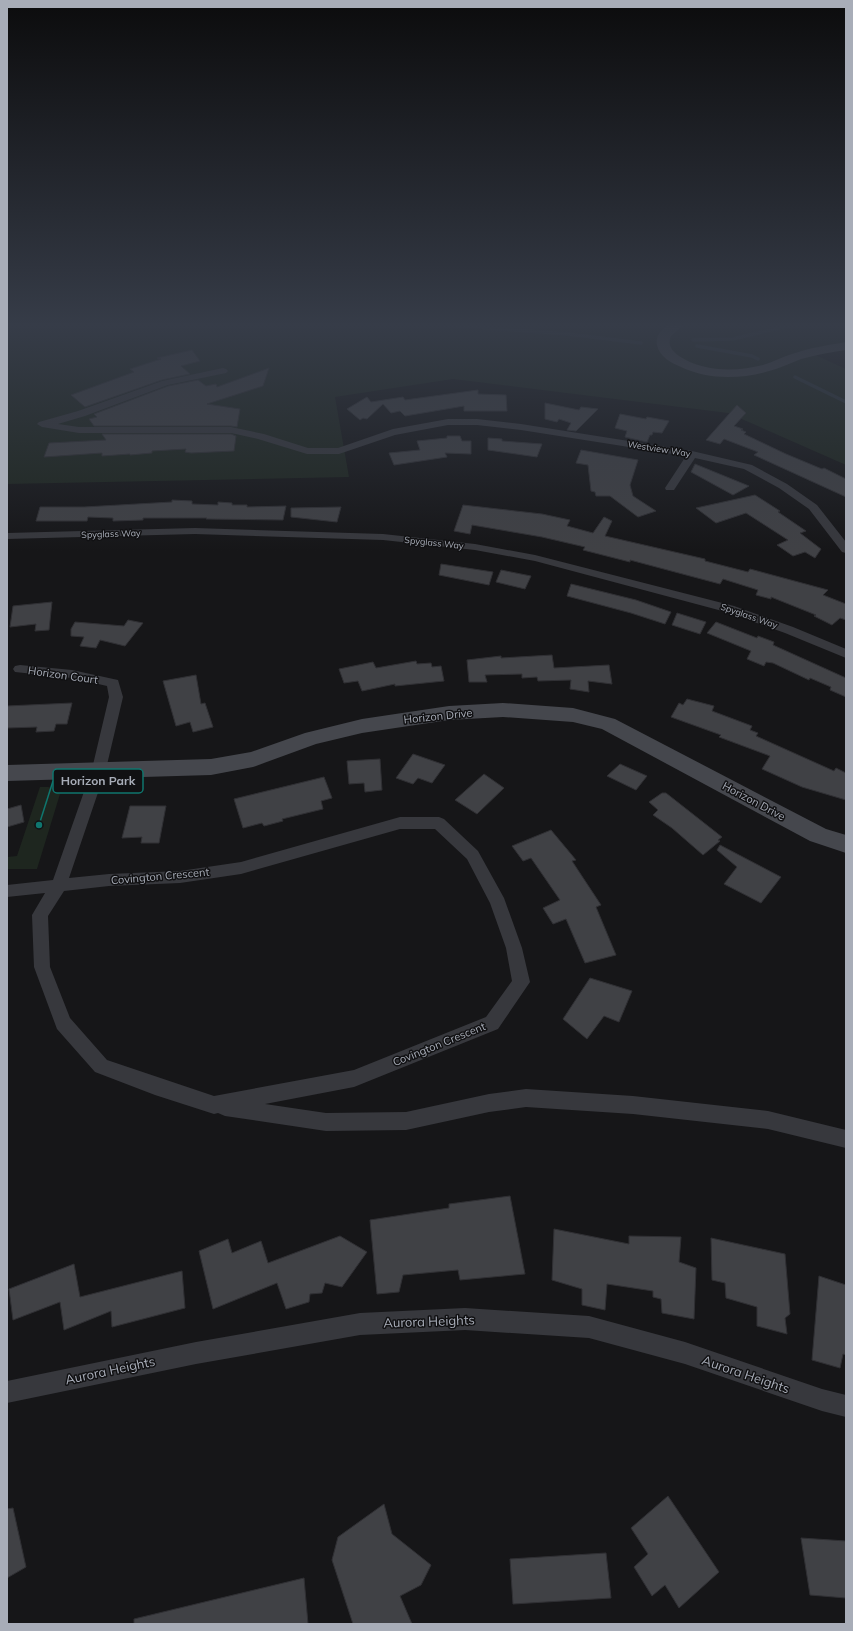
<svg xmlns="http://www.w3.org/2000/svg" width="853" height="1631" font-family="Mulish,sans-serif">
  <rect width="100%" height="100%" fill="#161618"/>
  <path fill="#1e261f" d="M7,323H846V347L811,353L846,369V465L728,413L453,379L335,397L349,477L7,484Z
    M40,787C49,787 55,786 60,794L37,869H7V857L17,856Z"/>
  <g fill="none" stroke-linecap="round" stroke-linejoin="round">
    <path stroke="#2c353c" stroke-width="3.5" d="M423,323L568,334L641,343
      M693,340L733,339L799,323
      M697,346L752,356L758,359
      M795,377L846,402"/>
  </g>
  <path fill="#404145" stroke="#303034" d="M192,350L200,361L181,366L190,374L162,380L85,407L71,395L134,372L130,369L161,359L157,358Z
    M269,368L263,386L207,404L240,409L237,427L231,426H94L89,419L97,417L94,414L168,386L198,380L206,386L216,384L217,387Z
    M478,390V394L506,395L507,411H464V406L405,416L400,411L391,413L383,404L367,419L363,418L360,420L347,409L367,397L371,402L403,397L405,400Z
    M545,403L579,410L581,407L598,409L576,431L567,430L571,423L559,419L557,422L545,419Z
    M737,405L746,413L734,426L743,429L741,430L746,432L744,434L786,454L822,469L824,468L846,479V497L754,455L758,452L724,439L720,444L706,440Z
    M620,414L646,419L647,417L669,421L662,433L653,432L652,435H650L647,442L625,437L627,431L615,428Z
    M102,434H231L236,436L234,451L191,453L185,452L186,449L152,451V453L130,455V454L102,456V453L44,457L49,443L106,440Z
    M447,436H460L462,441H471V454L445,453L447,457L394,465L389,453L420,450L417,441L447,438Z
    M488,438L502,439V441L542,444L537,457L488,450Z
    M581,450L638,460L630,485L633,496L656,511L638,517L610,496H596L595,492L591,491L588,465L576,463Z
    M695,464L749,486L733,495L691,472Z
    M755,495L780,511L778,512L806,531L800,533L821,549L815,558L805,552L793,556L777,545L788,540L746,513L716,523L696,508Z
    M172,500L192,501V504L218,505V502L232,503V505H247V507L286,506L283,520L206,519L207,518H143V520L113,521V518L88,517L87,521H36L40,507H84L172,502Z
    M463,505L542,514L570,520L567,526L593,533L604,517L612,521L605,536L705,559V561L748,572L750,569L828,590L823,595L846,604V620L840,618L832,625L814,616L816,615L771,597V599L756,595L758,590L723,579L720,584L630,560V562L583,550L585,547L542,537L472,525L470,534L454,531Z
    M341,507L337,522L291,517V508Z
    M441,564L493,572L489,585L439,575Z
    M501,570L531,576L525,589L496,582Z
    M571,584L636,600L671,612L665,624L631,613L567,596Z
    M52,602L49,630L35,631L36,624L10,627L13,606Z
    M677,613L706,622L700,634L672,625Z
    M128,620L143,623L125,646L100,640L96,648L80,646L84,637L71,636V629L75,622L124,626Z
    M716,622L757,638L758,636L774,642L773,645L846,678V697L830,690L831,687L810,678L809,680L773,663L766,662L764,666L747,659L751,651L707,633Z
    M552,655L554,668L609,665L612,684L588,681L589,692L570,689L571,680L538,681L537,677L522,678V674L485,675L487,682H469L467,660L501,656V658Z
    M416,661L417,664L431,663L432,667L441,666L444,681L395,686V684L362,691L358,681L344,683L339,669L373,662L376,668Z
    M196,675L201,704L205,703L213,727L193,732L190,722L176,726L163,681Z
    M687,699L714,706L712,711L752,726L750,730L758,733L756,736L834,771L836,768L846,773V800L802,787L762,769L770,756L719,737L721,735L671,717L679,703L683,705Z
    M72,703L67,724H56L54,731L36,732L37,727L7,728V706Z
    M413,754L445,765L432,783L418,778L413,784L396,778Z
    M380,759L382,790L365,792L364,783L349,784L347,761Z
    M620,764L647,776L636,790L607,776Z
    M484,774L504,788L477,814L455,800Z
    M324,777L332,798L321,801L323,809L282,819L283,821L264,826L262,823L243,828L234,799Z
    M662,793H666L722,837L718,840L720,841L703,855L672,828L653,815L658,810L649,802Z
    M21,805L24,822L7,827V809Z
    M130,806H166L159,843H141L142,837L122,838Z
    M551,830L576,860L572,861L601,905L596,907L616,955L585,963L566,919L553,924L543,908L560,900L531,858L523,861L512,846Z
    M720,845L781,877L761,903L724,884L737,867L717,850Z
    M590,978L632,991L619,1022L604,1016L587,1039L563,1019Z
    M510,1196L525,1274L460,1280L458,1270L403,1275L399,1292L377,1294L370,1220L449,1208V1204Z
    M554,1229L629,1244V1236L681,1237L679,1262L696,1268L694,1319L662,1313L661,1299L653,1297V1291L607,1284L605,1310L582,1305V1289L552,1280Z
    M340,1236L367,1252L342,1287L325,1283L322,1293L310,1294L309,1302L286,1309L277,1283L213,1309L199,1251L228,1239L232,1253L261,1241L268,1263Z
    M711,1238L785,1254L790,1314L785,1318L787,1334L757,1326V1307L726,1298L725,1283L712,1280Z
    M74,1264L80,1297L182,1271L185,1308L112,1327L111,1311L64,1330L60,1302L13,1320L9,1289Z
    M819,1276L846,1285V1355L843,1354L840,1368L812,1360Z
    M668,1496L719,1572L679,1608L665,1585L652,1596L634,1567L648,1554L631,1528Z
    M384,1504L392,1534L431,1565L421,1585L400,1596L412,1624H353L332,1560L338,1537Z
    M13,1508L26,1567L7,1578V1509Z
    M801,1538L846,1541V1598L810,1595Z
    M606,1553L611,1598L513,1604L510,1559Z
    M304,1578L308,1624H134V1619Z"/>
  <g fill="none" stroke-linecap="round" stroke-linejoin="round">
    <path fill="#37383d" fill-rule="evenodd" d="M223,368L226,369L228,371L226,373L168,385L85,416L58,424L79,427H231L264,434L308,448H338L393,429L448,419H477L521,424L692,451L752,465L787,484L817,505L846,542V553L842,552L809,509L779,488L744,469L695,458L674,490H666L665,488L686,456L521,430L477,425H448L395,435L339,454H307L258,439L231,433H79L42,427L37,424L39,422L78,411L162,381Z
      M195,528L383,534L475,544L535,555L734,606L793,627L846,649V658L785,633L726,612L535,561L475,550L383,540L195,534L7,539V533Z
      M20,665L72,670L118,680L123,697L106,769L69,878L109,874L180,871L241,862L400,817H439L444,819L478,851L504,898L522,948L530,982L498,1029L354,1087L265,1104L326,1113L406,1112L489,1094L526,1089L633,1096L768,1111L846,1130V1148L768,1129L633,1114L526,1107L489,1112L406,1130L326,1131L225,1116L218,1113L214,1114L155,1095L95,1072L57,1029L34,967L32,915L45,893L7,897V885L53,880L92,769L109,697L107,686L72,678L15,672L13,669L15,666ZM400,829H435L467,859L490,903L506,948L512,981L486,1017L354,1070L214,1096L107,1060L70,1018L50,967L48,916L64,891L109,886L180,883L241,874Z
      M465,1308L589,1316L685,1342L822,1389L846,1395V1417L822,1411L685,1364L589,1338L465,1330L360,1335L196,1364L7,1403V1381L196,1342L360,1313Z"/>
    <path fill="#45474d" fill-rule="evenodd" d="M670,323H686L671,336C667,345 672,351 679,356C703,372 736,372 763,365C773,362 782,357 792,354C809,348 828,345 846,342V350C831,352 816,355 801,359C793,362 785,366 776,369C745,379 711,381 681,367C671,363 659,356 657,345C655,336 662,328 670,323Z
      M503,703L573,708L615,719L826,829L846,835V853L810,841L602,729L573,722L503,717L449,720L362,733L316,744L253,767L211,775L7,781V765L211,759L251,752L305,733L362,719L449,706Z"/>
  </g>
  <linearGradient id="sky" x2="0" y2="1"><stop stop-color="#0c0c0d"/><stop offset="0.59" stop-color="#363c48"/><stop offset="1" stop-color="#363c48" stop-opacity="0"/></linearGradient>
  <rect width="853" height="551" fill="url(#sky)"/>
  <g text-anchor="middle" stroke-width="3" stroke-linejoin="round" paint-order="stroke">
    <g font-size="9" fill="#a8adb8" stroke="#111113">
      <text transform="translate(659 449) rotate(9)" y="3">Westview Way</text>
      <text transform="translate(111 534) rotate(-2)" y="3">Spyglass Way</text>
      <text transform="translate(434 543) rotate(6)" y="3">Spyglass Way</text>
      <text transform="translate(749 616) rotate(19)" y="3">Spyglass Way</text>
    </g>
    <g font-size="11" fill="#a8adb8" stroke="#111113">
      <text transform="translate(63 675) rotate(8)" y="4">Horizon Court</text>
      <text transform="translate(438 716) rotate(-6)" y="4">Horizon Drive</text>
      <text transform="translate(754 801) rotate(28)" y="4">Horizon Drive</text>
      <text transform="translate(160 876) rotate(-5)" y="4">Covington Crescent</text>
      <text transform="translate(439 1044) rotate(-22)" y="4">Covington Crescent</text>
    </g>
    <g font-size="13" fill="#a8adb8" stroke="#111113">
      <text transform="translate(429 1321) rotate(-2)" y="5">Aurora Heights</text>
      <text transform="translate(110 1370) rotate(-12)" y="5">Aurora Heights</text>
      <text transform="translate(746 1374) rotate(19)" y="5">Aurora Heights</text>
    </g>
  </g>
  <path fill="none" stroke="#0f766e" stroke-width="1.5" d="M39 825L53 781"/>
  <circle fill="#0f766e" stroke="#111113" stroke-width="1.5" cx="39" cy="825" r="4"/>
  <rect fill="#111113" stroke="#0f766e" stroke-width="1.5" x="53" y="769" width="90" height="24" rx="4"/>
  <g font-size="12" text-anchor="middle" font-weight="bold" fill="#a8adb8">
    <text x="98" y="785">Horizon Park</text>
  </g>
  <rect width="853" height="1631" fill="none" stroke="#a8adb8" stroke-width="16"/>
</svg>
